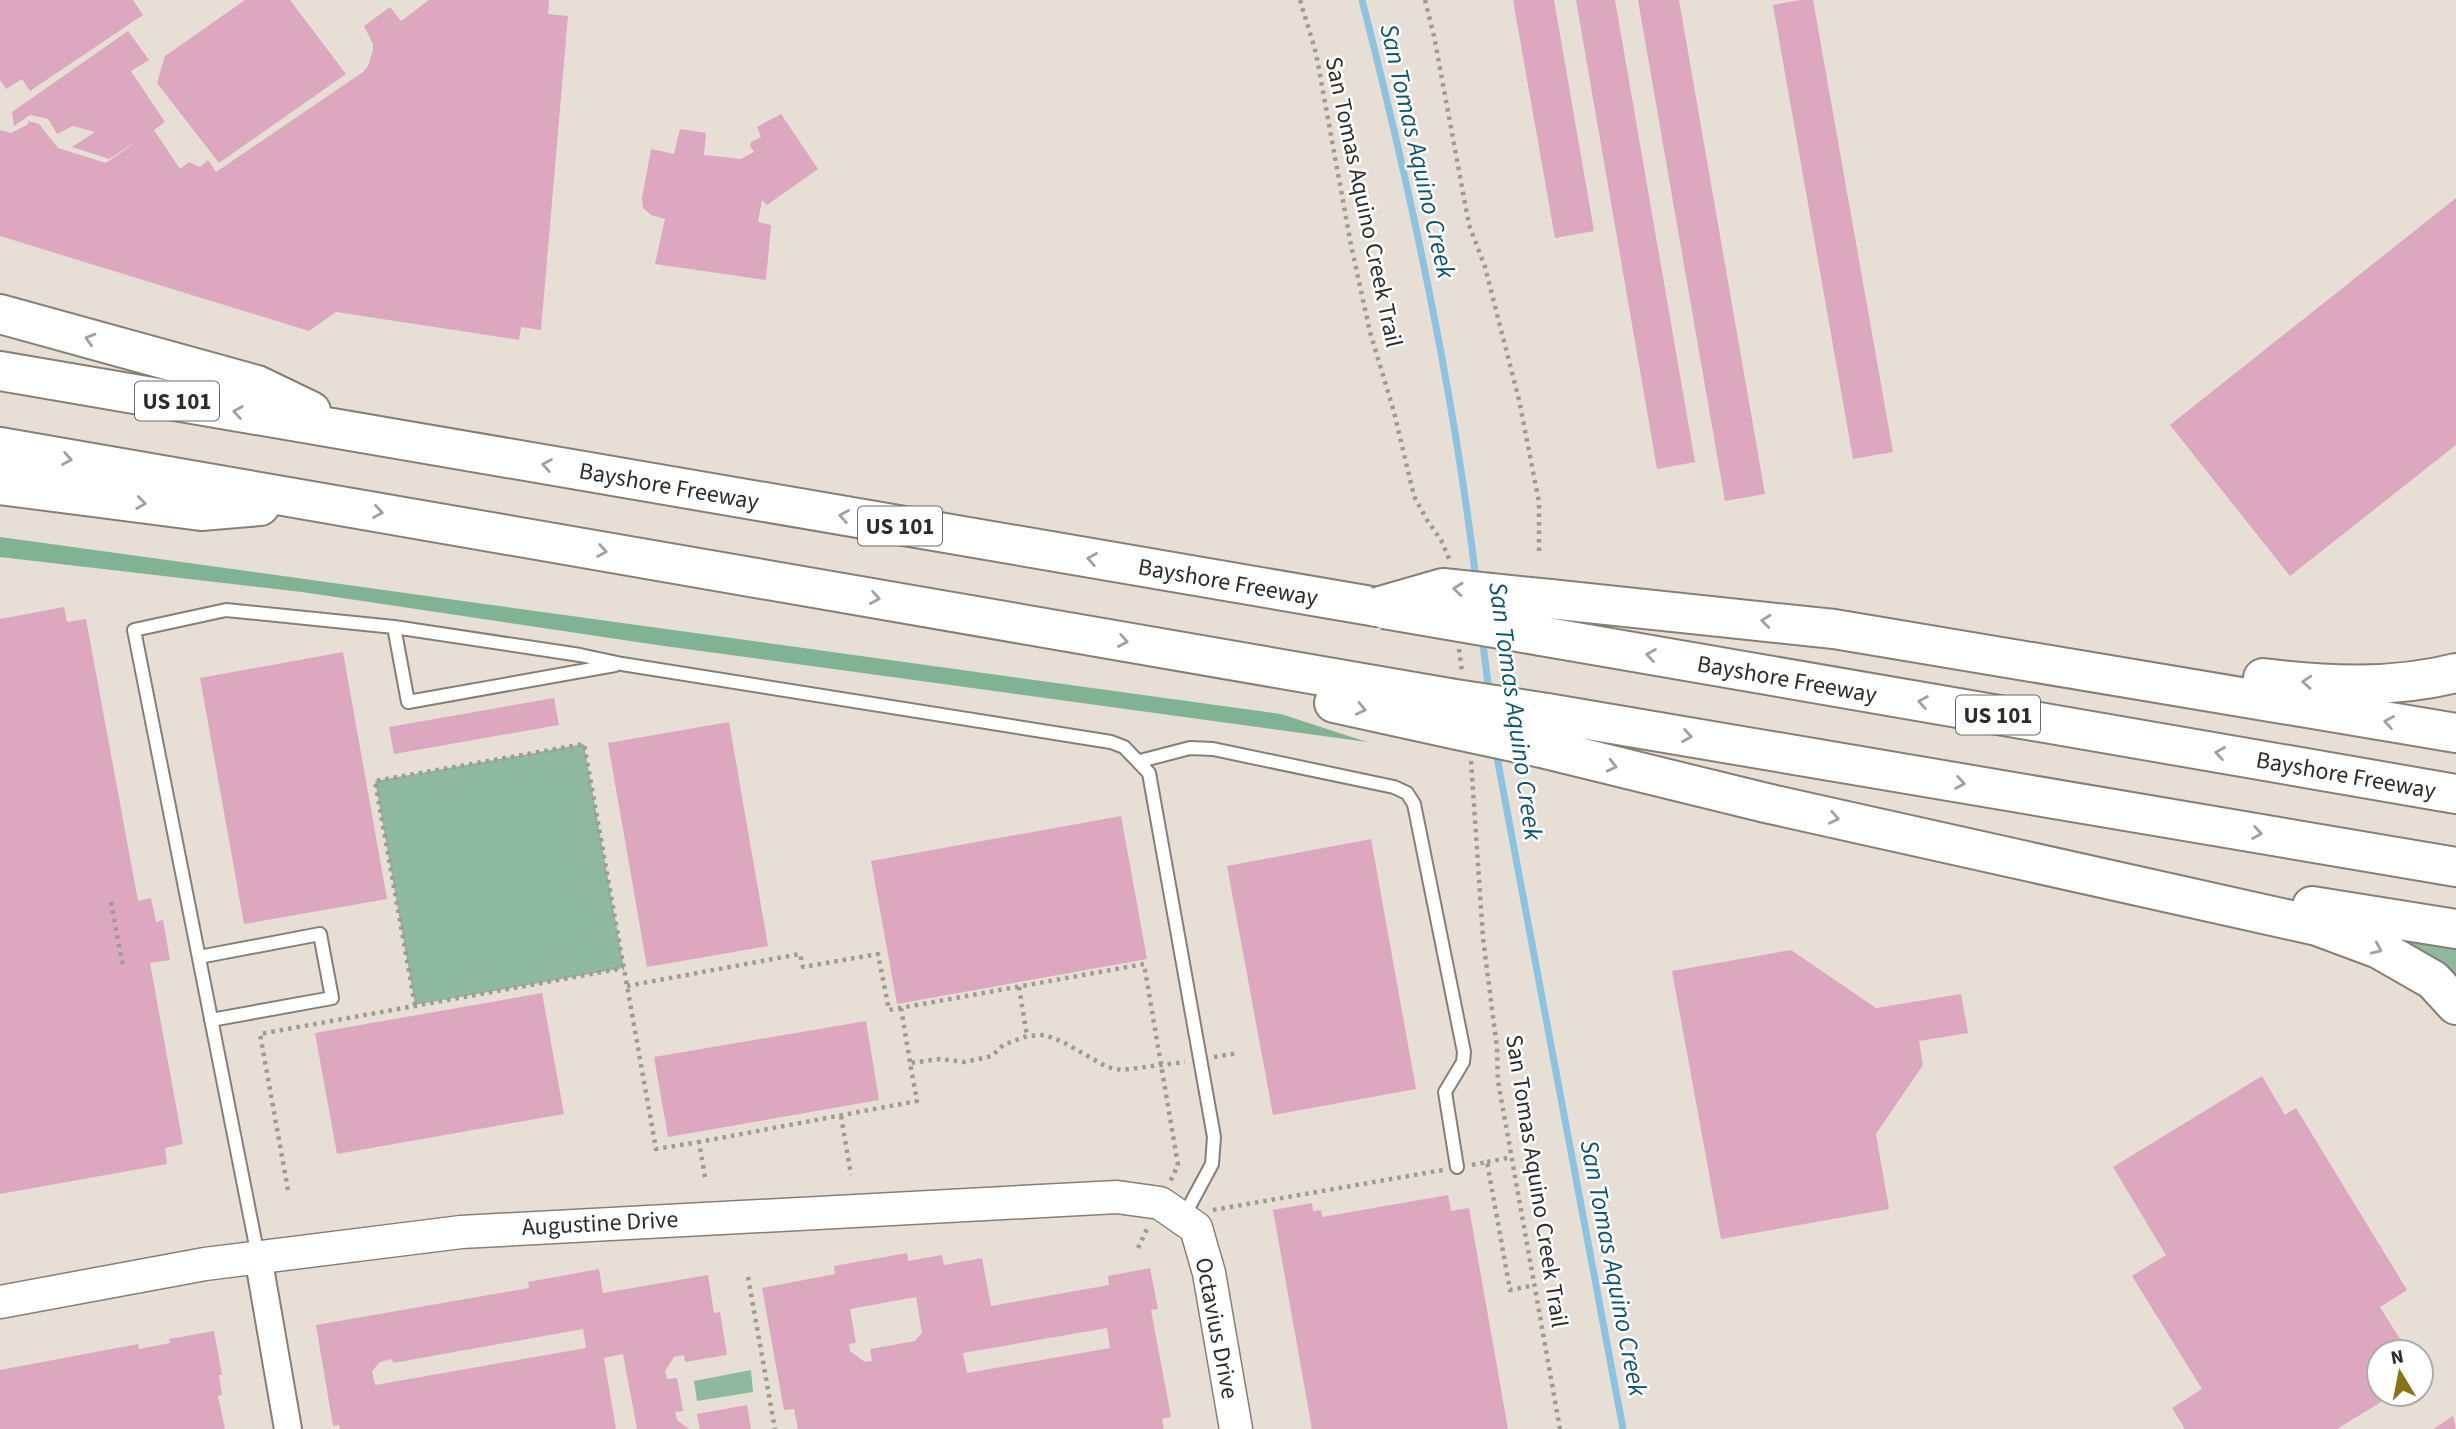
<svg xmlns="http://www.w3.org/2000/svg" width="2456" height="1429" font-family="'Source Sans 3',sans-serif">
  <rect width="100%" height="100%" fill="#e7dfd5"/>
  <path fill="#8fb99f" d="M584,744L624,968L415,1005L375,781Z
    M2402,933L2456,942V993L2398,954Z
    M751,1370L753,1392L697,1401L694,1381Z"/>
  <path fill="#80b394" d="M0,537L1281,714L1367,742L657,645L302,592L0,557Z"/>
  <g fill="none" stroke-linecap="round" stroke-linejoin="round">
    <path stroke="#8cc3e0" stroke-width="7" d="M1362,0C1411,191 1453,385 1476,580
      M1482,637L1489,691
      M1496,752L1623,1429"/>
  </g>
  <path fill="#dda7bf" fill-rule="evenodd" d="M0,0H133L143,15L30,91L22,79L6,89L0,80Z
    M245,0H290L346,74L219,163L157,83L165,56Z
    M429,0H549L548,14L568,16L541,330L521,327L519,340L336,312L309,331L0,236V130L11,133L27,125L29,121L39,124L58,148L106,163L139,140L109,159L72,147L95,132L73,126L57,134L48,119L30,115L14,126L12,112L128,31L149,60L131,71L165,122L154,130L180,169L189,162L200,167L208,160L216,172L363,72L368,66L373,50V44L364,26L390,7L401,21Z
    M1513,0H1554L1594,231L1555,238Z
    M1576,0H1615L1695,462L1657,469Z
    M1638,0H1679L1765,494L1725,501Z
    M1800,0H1813L1893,452L1853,459L1773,5Z
    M781,114L818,169L767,205L762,200L758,222L771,225L766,280L655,264L665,219L651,215L643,208L642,198L651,149L674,154L680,129L706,133L704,155L741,159L754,152L750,146L751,142L761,137L757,127Z
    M2456,198V445L2290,576L2170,425Z
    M64,607L67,622L86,619L138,901L151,898L156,922L163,920L170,960L150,963L183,1144L165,1148L167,1164L0,1194V619Z
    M343,652L387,899L244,924L200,678Z
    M554,698L559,725L394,754L389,727Z
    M729,722L768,946L647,967L608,743Z
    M1121,816L1147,959L897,1004L871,861Z
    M1371,839L1416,1089L1273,1115L1227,866Z
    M1791,950L1876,1008L1961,994L1968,1033L1919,1041L1923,1065L1876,1134L1889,1209L1721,1239L1672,971Z
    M542,993L564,1114L337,1154L315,1033Z
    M866,1021L879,1100L668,1137L654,1057Z
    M2262,1076L2285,1115L2296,1108L2407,1290L2380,1307L2408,1352H2379V1394H2394L2337,1429H2185L2172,1408L2202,1389L2132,1276L2166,1255L2113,1167Z
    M1448,1195L1451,1211L1469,1208L1508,1429H1312L1273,1210L1312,1203L1313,1211L1321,1210L1322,1217Z
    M907,1253L908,1261L942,1255L944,1265L982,1258L991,1306L1109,1285L1108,1276L1150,1268L1158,1309L1151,1310L1171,1417L1162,1419L1164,1429H798L794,1409L784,1410L762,1288L835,1274L834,1266ZM916,1297L922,1333L915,1341L870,1349L872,1361L865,1362L850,1351L849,1344L856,1343L850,1309ZM1107,1328L1110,1348L967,1373L963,1353Z
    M599,1269L603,1293L708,1275L714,1313L720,1312L727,1355L685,1362L684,1355L674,1357L665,1371L667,1379L677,1378L683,1411L675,1412L677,1420L689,1429H637L623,1354L604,1358L616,1429H340L339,1425L333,1426L316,1325L529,1288L528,1282ZM583,1329L586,1348L375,1385L372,1371L380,1362L392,1359L393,1363Z
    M214,1331L222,1375H219L222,1395L218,1396L225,1429H0V1370L138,1344L139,1349L170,1343L169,1339Z
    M747,1405L751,1429H700L697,1414Z
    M2453,1416L2456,1429H2433Z"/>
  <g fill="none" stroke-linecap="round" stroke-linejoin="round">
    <defs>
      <path id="service" d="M394,627L408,702L615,665
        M1140,761L1190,748L1213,749L1394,787L1407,793L1414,804L1464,1052L1463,1062L1445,1092L1457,1167
        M199,957L320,934L332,998L211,1020
        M258,1256L134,630L226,610L394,627L580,655L622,664L1111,742L1124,747L1149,773L1214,1137L1212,1164L1183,1218"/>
      <path id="minor" d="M258,1256L288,1429"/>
      <path id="tertiary" d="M0,1302L205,1264L461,1232L1117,1197L1160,1203L1196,1228L1209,1273L1236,1429"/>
      <path id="motorway" d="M0,314L257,385L311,411
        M0,371L1377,607
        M0,447L1449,698
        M0,485L201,511L260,506
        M1550,599L1834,629L2456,733
        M1541,636L2456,794
        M2263,678C2327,686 2393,689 2456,673
        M1334,703L1457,730
        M1547,713L2456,867
        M1546,749L1766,803L2317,926L2379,949L2433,980L2456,1005
        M2312,906L2456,929"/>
    </defs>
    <use href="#service" stroke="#867f76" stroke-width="16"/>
    <use href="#minor" stroke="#867f76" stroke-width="30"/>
    <use href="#tertiary" stroke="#867f76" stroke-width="35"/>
    <use href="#motorway" stroke="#867f76" stroke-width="42"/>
    <path stroke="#a09a92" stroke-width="4.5" stroke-dasharray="3.5 5" stroke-linecap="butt" d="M1300,0L1316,53L1351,245L1370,332L1394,412L1414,496L1427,520L1441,540L1450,561
      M1425,0L1434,36L1469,225L1485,267L1519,400L1539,502V556
      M1459,649L1462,672
      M1471,761L1483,938L1497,1048L1498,1081L1560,1429
      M111,902L123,967
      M627,986L800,954L803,967L878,954L889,1010L1144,964L1178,1165L1170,1182
      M1019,987L1027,1036
      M415,1005L375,781L584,744L656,1149L699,1142
      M901,1008L910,1062
      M1214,1057L1238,1053
      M841,1116L851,1175
      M1487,1162L1512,1157
      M1472,1165L1487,1162L1510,1290L1535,1285
      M705,1177L699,1142L917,1101L910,1063L940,1059L965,1062L992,1056L1003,1045L1027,1036L1045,1035L1063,1042L1107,1067L1121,1070L1185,1062
      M288,1190L260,1034L624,968
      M1213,1210L1443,1170
      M1138,1248L1148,1227
      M748,1277L775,1429"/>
    <use href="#service" stroke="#fff" stroke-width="12"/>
    <use href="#minor" stroke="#fff" stroke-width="26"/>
    <use href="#tertiary" stroke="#fff" stroke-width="32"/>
    <use href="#motorway" stroke="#fff" stroke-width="38"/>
    <defs>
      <path id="motorway-bridge" d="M1377,607L1443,588L1550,599
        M1384,609L1541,636
        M1449,698L1547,713
        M1457,730L1546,749"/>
    </defs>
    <use href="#motorway-bridge" stroke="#867f76" stroke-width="42" stroke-linecap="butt"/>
    <use href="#motorway-bridge" stroke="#fff" stroke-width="38"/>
  </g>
  <defs><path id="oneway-chevron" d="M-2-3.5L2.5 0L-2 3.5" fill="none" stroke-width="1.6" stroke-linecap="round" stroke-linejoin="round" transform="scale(1.75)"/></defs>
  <g stroke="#a1a09e">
    <use href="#oneway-chevron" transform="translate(90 339) rotate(-164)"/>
    <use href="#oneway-chevron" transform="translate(238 412) rotate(-170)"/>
    <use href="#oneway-chevron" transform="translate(67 459) rotate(10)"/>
    <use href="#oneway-chevron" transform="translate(547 465) rotate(-170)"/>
    <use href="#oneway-chevron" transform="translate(141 503) rotate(8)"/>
    <use href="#oneway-chevron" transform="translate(378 512) rotate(10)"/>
    <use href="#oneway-chevron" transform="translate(844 516) rotate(-170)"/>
    <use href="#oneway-chevron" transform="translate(602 551) rotate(10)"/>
    <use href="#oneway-chevron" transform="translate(1092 559) rotate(-170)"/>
    <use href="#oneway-chevron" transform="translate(1458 589) rotate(-174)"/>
    <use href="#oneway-chevron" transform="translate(875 598) rotate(10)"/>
    <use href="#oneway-chevron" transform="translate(1766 621) rotate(-174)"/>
    <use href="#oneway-chevron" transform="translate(1123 641) rotate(10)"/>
    <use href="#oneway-chevron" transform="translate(1651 655) rotate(-170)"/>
    <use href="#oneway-chevron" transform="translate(2307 682) rotate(-176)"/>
    <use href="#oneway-chevron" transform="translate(1923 702) rotate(-170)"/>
    <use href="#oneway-chevron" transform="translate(1361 709) rotate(12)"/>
    <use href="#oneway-chevron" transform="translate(2389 722) rotate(-170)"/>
    <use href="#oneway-chevron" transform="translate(1687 736) rotate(10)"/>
    <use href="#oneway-chevron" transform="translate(2220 753) rotate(-170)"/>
    <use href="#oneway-chevron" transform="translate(1612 766) rotate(14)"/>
    <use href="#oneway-chevron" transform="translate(1960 783) rotate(10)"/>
    <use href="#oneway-chevron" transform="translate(1834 818) rotate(12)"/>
    <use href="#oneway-chevron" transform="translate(2257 833) rotate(10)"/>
    <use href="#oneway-chevron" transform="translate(2377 949) rotate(24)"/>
  </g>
  <g text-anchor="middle" stroke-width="5" stroke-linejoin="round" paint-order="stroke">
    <g fill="#fff" stroke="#6d6b68" stroke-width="2">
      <rect x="135" y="381.5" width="84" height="39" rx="5"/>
      <rect x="858" y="506.5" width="84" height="39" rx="5"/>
      <rect x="1956" y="695.5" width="84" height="39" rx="5"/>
    </g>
    <g font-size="23" font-weight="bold" fill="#2f2c28">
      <text x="177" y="409">US 101</text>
      <text x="900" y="534">US 101</text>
      <text x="1998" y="723">US 101</text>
    </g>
    <g font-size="24" fill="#2f2c28" stroke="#fff">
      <text transform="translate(1364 202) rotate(78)" y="8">San Tomas Aquino Creek Trail</text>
      <text transform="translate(669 486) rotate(10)" y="8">Bayshore Freeway</text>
      <text transform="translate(1228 582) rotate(10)" y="8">Bayshore Freeway</text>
      <text transform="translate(1787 679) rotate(10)" y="8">Bayshore Freeway</text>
      <text transform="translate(2346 775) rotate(10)" y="8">Bayshore Freeway</text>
      <text transform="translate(1537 1181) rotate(81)" y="8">San Tomas Aquino Creek Trail</text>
      <text transform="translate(600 1223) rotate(-3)" y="8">Augustine Drive</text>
      <text transform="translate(1217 1328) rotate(79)" y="8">Octavius Drive</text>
    </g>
    <g font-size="26" font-style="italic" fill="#0c5370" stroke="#fff">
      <text transform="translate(1418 151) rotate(77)" y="9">San Tomas Aquino Creek</text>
      <text transform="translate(1516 711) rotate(82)" y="9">San Tomas Aquino Creek</text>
      <text transform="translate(1614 1268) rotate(79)" y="9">San Tomas Aquino Creek</text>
    </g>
  </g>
  <g transform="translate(2400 1373) rotate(350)"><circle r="33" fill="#ffffff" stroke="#acaba9" stroke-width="2"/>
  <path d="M0-5L12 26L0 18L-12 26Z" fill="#867417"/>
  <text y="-10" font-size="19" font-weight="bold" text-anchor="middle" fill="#2f2c28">N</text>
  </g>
</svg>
